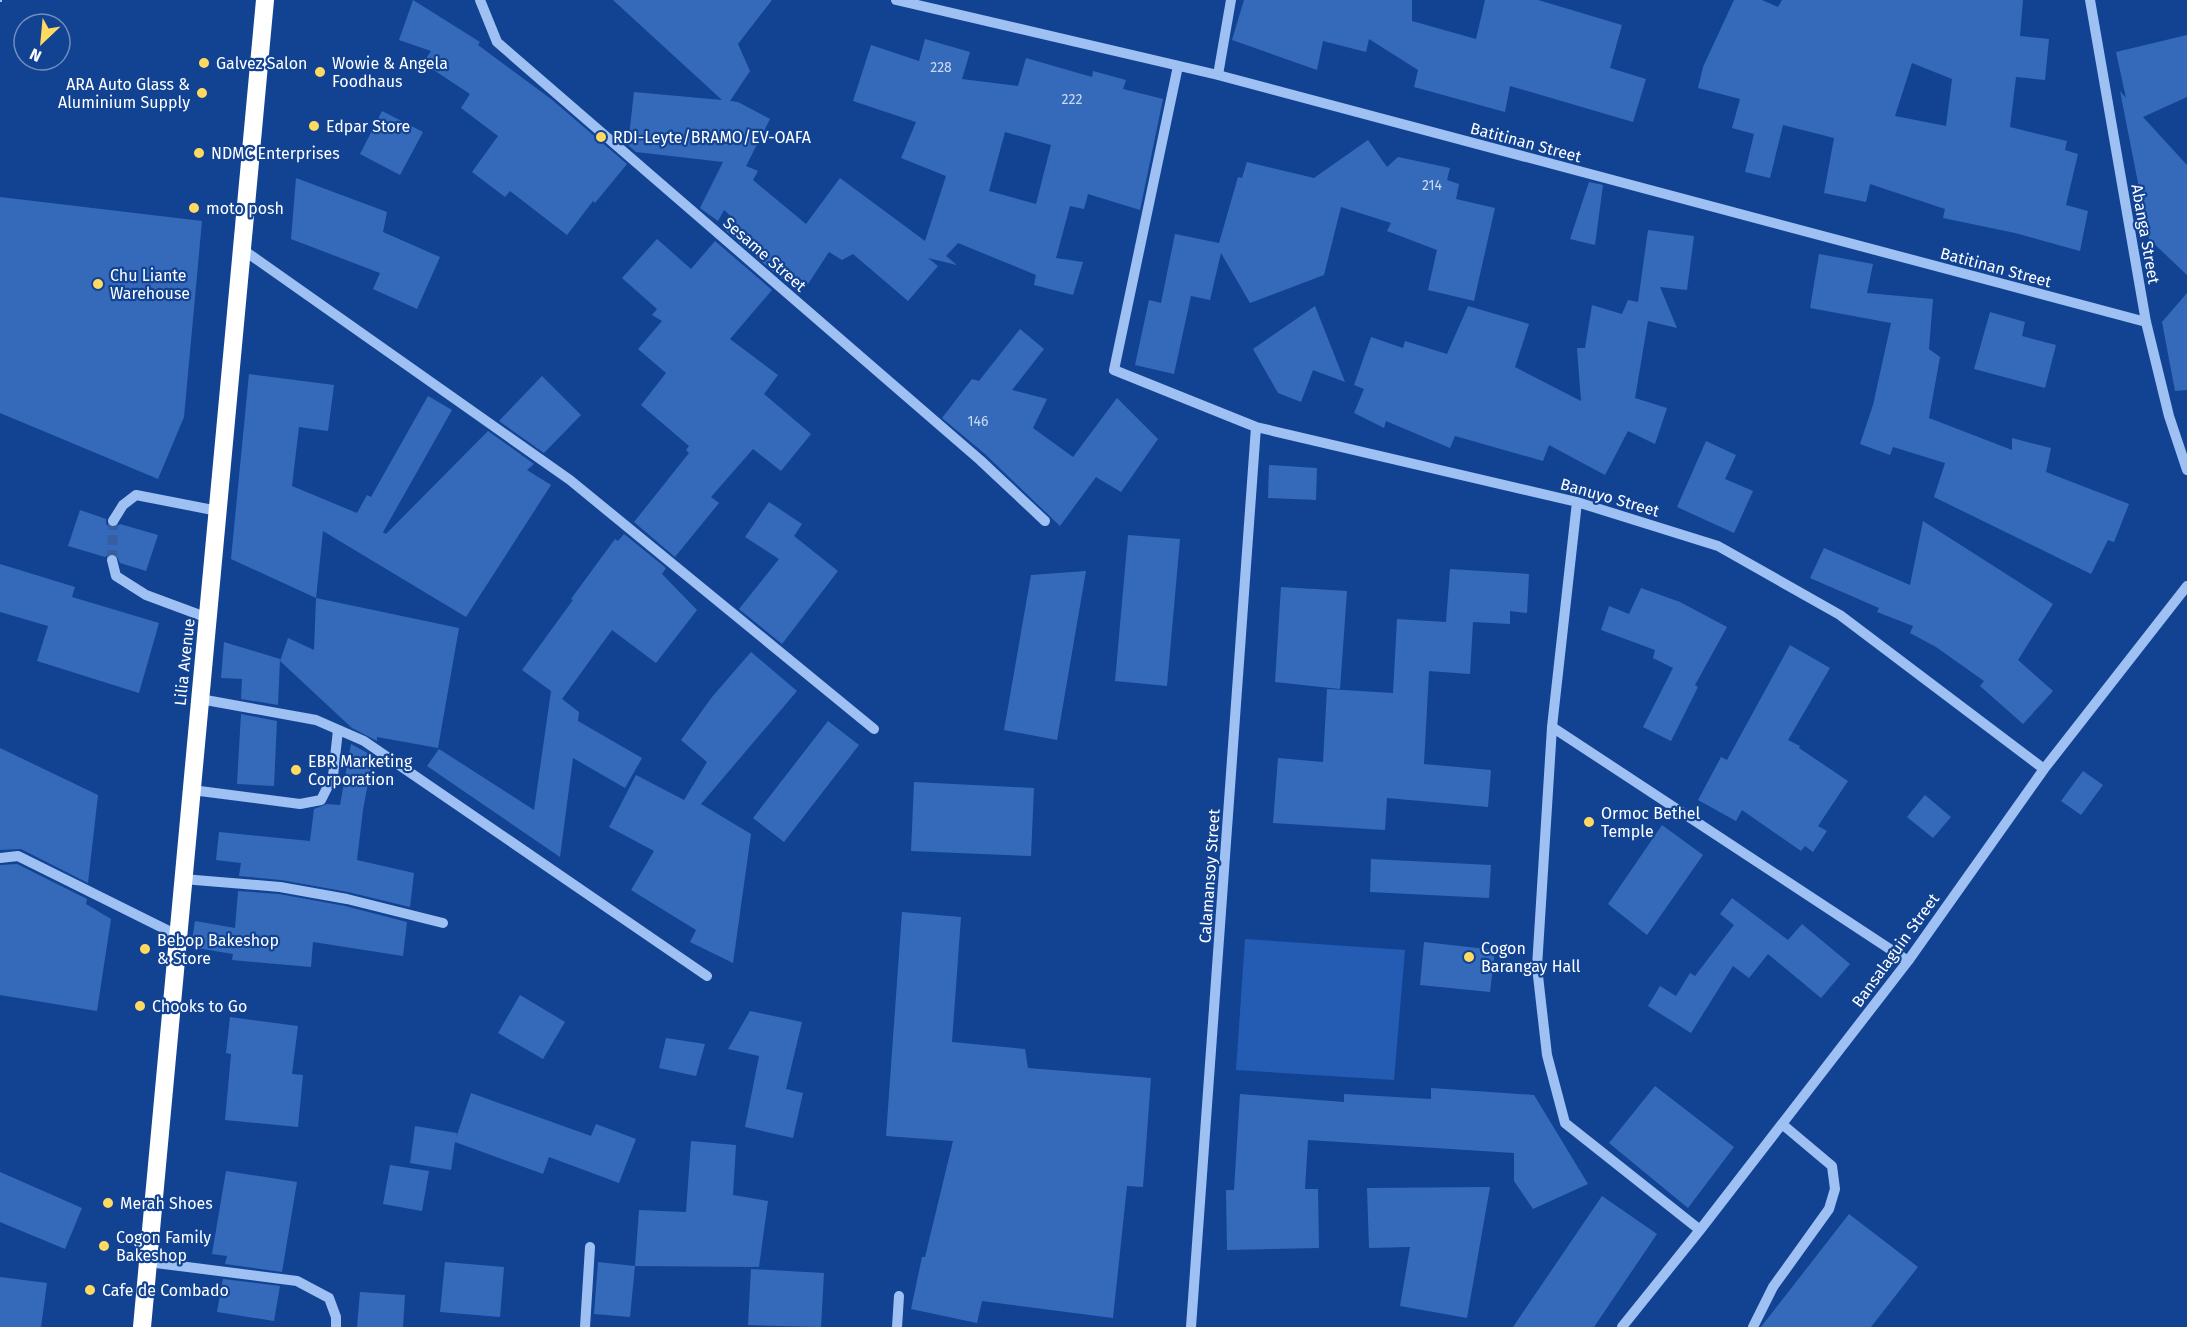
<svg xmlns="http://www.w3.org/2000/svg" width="2187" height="1327" font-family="'Fira Sans',sans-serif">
  <rect width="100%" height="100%" fill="#124393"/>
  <path fill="#235cb2" d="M1245,939L1405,950L1394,1080L1236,1070Z"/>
  <path fill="#356aba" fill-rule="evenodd" d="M413,0L480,42L478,45L551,99L627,164L595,203L593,201L567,235L510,191L505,197L472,172L498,136L461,108L470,94L423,63L431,51L399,40Z
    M613,0H772L738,44L750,71L730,101L738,102L770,119L746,166L758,171L753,180L806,224L840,178L925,241L946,176L901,158L916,122L853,101L871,45L919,61L925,39L970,52L962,79L1018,86L1026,58L1092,77L1093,71L1126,80L1123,89L1163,99L1140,210L1088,194L1084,209L1070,206L1056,258L1083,262L1073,295L1034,285L1036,275L958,243L946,256L957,265L928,258L938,266L908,301L853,254L842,260L829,252L808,284L788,272L782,279L725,230L734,219L724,210L718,221L700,208L723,162L636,152L628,145L634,92L722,100ZM1005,132L1051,145L1036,204L989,191Z
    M1244,0H1412V21L1476,39L1485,0H1538L1622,25L1610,68L1646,79L1633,122L1510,86L1505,112L1414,87L1418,70L1369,39L1366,52L1323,41L1317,70L1232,40Z
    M1734,0H1762L1778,7L1782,0H2023L2020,36L2049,39L2045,80L2016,77L2010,127L2067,141L2065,150L2078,154L2066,205L2088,211L2080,251L2015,233L1943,218L1945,209L1870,184L1866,202L1824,193L1834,138L1783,125L1770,178L1745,172L1754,134L1732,128L1740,99L1698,88L1703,67ZM1912,63L1952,79L1946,126L1895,116Z
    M2187,35V97L2143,117L2187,165V275L2149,239L2120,91L2126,98L2116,52Z
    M382,111L423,132L400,175L360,154Z
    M1368,140L1387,167L1398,157L1450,168L1447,180L1459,184L1456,199L1495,208L1474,301L1428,290L1437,250L1387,231L1391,223L1341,207L1324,275L1250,303L1221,253L1210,300L1191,296L1174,374L1135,365L1149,300L1161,303L1175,234L1219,243L1238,177L1242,178L1247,162L1314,178Z
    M296,178L387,212L383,232L440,257L417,309L373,289L380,273L291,239Z
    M1589,182L1603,185L1595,245L1570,239Z
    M0,197L202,221L184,417L158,479L0,413Z
    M1648,230L1694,236L1687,290L1660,287L1677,328L1648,321L1635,398L1667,408L1655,444L1628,431L1605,475L1549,445L1543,461L1455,436L1450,448L1386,421L1384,428L1354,413L1364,389L1354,385L1371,337L1403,348L1405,341L1447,354L1468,306L1529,324L1515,367L1581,401L1577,348H1585L1592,305L1622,314L1628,300L1638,302Z
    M657,239L691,269L715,241L772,290L730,339L778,375L764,394L811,434L781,471L753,449L711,497L719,503L675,557L634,522L689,453L686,450L689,446L641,405L666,373L638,349L662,321L652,315L657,309L622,278Z
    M1819,254L1873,264L1867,293L1933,299L1929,349L1940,357L1929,418L2012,450V438L2051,448L2046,472L2129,504L2114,542L2108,540L2091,574L1934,497L1945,463L1893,447L1890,455L1860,444L1873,405L1891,323L1810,308Z
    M2187,293V390L2175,391L2162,322Z
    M1315,306L1345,382L1313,370L1301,402L1278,393L1253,349Z
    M1990,312L2025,322L2022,336L2056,345L2045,388L1974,369Z
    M1020,329L1044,349L1012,390L1047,399L1033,428L1073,457L1117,398L1158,439L1121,492L1096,477L1060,526L985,454L942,418L972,379L979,381Z
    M249,374L334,385L328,431L299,427L292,486L357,513L367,495L371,497L428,396L452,410L383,532L386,534L488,431L534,464L527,470L551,485L466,617L323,531L316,598L231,559Z
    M542,376L581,415L544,453L499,421Z
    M1706,441L1736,455L1725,479L1753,491L1734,533L1677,507Z
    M1269,465L1317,468L1316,500L1268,498Z
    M769,502L802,524L794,536L838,571L782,644L739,609L779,559L745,537Z
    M80,510L106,519V524L110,528H116L120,524L158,535L146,571L120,563L115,553H110L105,557L68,546Z
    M1923,521L2053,604L2018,660L2053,691L2023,724L1980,686L1984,681L1936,647L1910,633L1913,626L1877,612L1879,608L1810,578L1824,548L1910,585Z
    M624,534L666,568L662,574L697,610L656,663L612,630L562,699L579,712L578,721L642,758L625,788L573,758L560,857L427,766L439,749L534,810L551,691L522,670L573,600L571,599L615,539L618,541Z
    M1128,535L1180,539L1167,686L1115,681Z
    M0,564L75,587L72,597L159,623L139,693L37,661L48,626L0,612Z
    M1450,569L1529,574L1527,613L1510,611V624L1473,622L1470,674L1429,671L1424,764L1491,770L1488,807L1387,798L1385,830L1273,823L1278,758L1323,762L1327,689L1393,693L1397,619L1446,622Z
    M1086,571L1057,740L1004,730L1031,575Z
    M1281,587L1347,591L1340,689L1275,682Z
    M1641,588L1680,602L1727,627L1695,685L1698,687L1671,741L1643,727L1673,668L1653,658L1655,650L1601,630L1609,606L1629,614Z
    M316,598L459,628L438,748L377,737V741L352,728L280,661L288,638L314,650Z
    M224,642L280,659L278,705L241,699L242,679L221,678Z
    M1790,645L1830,668L1788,740L1800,746L1799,748L1848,781L1818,826L1827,831L1813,852L1805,846L1801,851L1742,810L1736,821L1698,800L1721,757L1727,760Z
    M751,652L797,691L701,804L751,834L733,963L690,942L696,930L631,890L654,851L609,827L636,775L684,800L707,762L681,740L712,697Z
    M241,714L277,721L274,786L237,784Z
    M828,721L859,745L784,842L753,818Z
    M351,744L373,756L363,810L357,860L414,873L410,907L348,892L281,880L239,876L241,863L216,860L219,832L310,841L314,809L327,804L340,805Z
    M0,748L98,795L88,883L21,849L0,850Z
    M2083,771L2103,785L2081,815L2061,801Z
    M914,782L1034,788L1031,856L911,851Z
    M1925,795L1951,817L1933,838L1907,817Z
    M1662,825L1703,855L1647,935L1608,904Z
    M1371,859L1491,865L1489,898L1370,892Z
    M17,864L87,899L86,904L111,919L97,1011L0,995V865Z
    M238,891L279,894L345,906L407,922L403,956L313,942L311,967L232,960L233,954L191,947L195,921L235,928Z
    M1732,898L1788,940L1802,924L1850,964L1821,998L1768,954L1749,978L1733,966L1691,1033L1648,1006L1660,986L1676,996L1690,973L1695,976L1734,925L1720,914Z
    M902,912L961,917L952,1042L1025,1049L1028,1068L1151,1078L1143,1187L1127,1186L1113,1318L982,1301L977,1323L911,1309L922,1257H925L953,1141L886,1136Z
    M1424,942L1495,950L1490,992L1420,985Z
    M520,995L565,1022L543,1059L498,1033Z
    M750,1011L802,1022L786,1089L803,1093L793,1138L745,1127L759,1056L728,1049Z
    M230,1017L298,1026L292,1074L303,1075L298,1127L225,1120L231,1054L226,1053Z
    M666,1038L705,1044L696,1076L659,1068Z
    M1655,1086L1734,1147L1688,1208L1609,1143Z
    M1431,1088L1534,1095L1588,1184L1533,1209L1514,1181V1153L1308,1140L1305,1189H1318L1319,1248L1227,1250L1226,1190H1234L1240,1094L1344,1102V1094L1431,1099Z
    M471,1093L591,1136L596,1124L636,1139L619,1183L549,1157L543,1174L455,1142L451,1170L410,1163L415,1126L457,1133L456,1138Z
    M691,1141L736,1145L733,1195L768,1201L759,1267L635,1266L639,1210L686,1212Z
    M390,1165L429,1171L422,1211L383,1204Z
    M226,1171L297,1182L282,1272L225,1264L227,1256L212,1254Z
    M0,1172L82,1208L65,1249L0,1222Z
    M1490,1187L1467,1318L1400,1306L1410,1247L1369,1248L1367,1188Z
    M1602,1196L1657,1234L1594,1327H1513Z
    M1849,1214L1918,1267L1871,1327H1761Z
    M445,1262L504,1267L500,1317L440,1312Z
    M598,1262L635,1266L630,1317L594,1314Z
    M751,1269L824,1273L821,1327L748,1325Z
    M0,1277L47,1283L41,1327H0Z
    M223,1279L280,1286L274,1321L217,1312Z
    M360,1292L405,1295L403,1327H357Z"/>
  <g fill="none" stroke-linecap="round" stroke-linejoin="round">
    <path stroke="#365fa3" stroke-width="10" stroke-dasharray="10 5" stroke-linecap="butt" d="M112,560L113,521"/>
    <path stroke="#9ec0f3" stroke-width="4" stroke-dasharray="3 4.5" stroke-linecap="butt" d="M0,2V0"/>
    <path stroke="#9ec0f3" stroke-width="10" d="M480,0L497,42L980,460L1045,521
      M896,0L1218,75L2146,322
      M2090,0L2146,322L2169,416L2187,470
      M1178,66L1114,370L1256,427L1577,502L1718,546L1840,615L2044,769
      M1218,75L1231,0
      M242,249L570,480L874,729
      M1577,502L1552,727L1537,967L1547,1055L1565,1123L1700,1230
      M113,521L123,505L136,495L218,511
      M112,560L116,576L146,595L208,618
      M200,699L316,720L364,741L707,976
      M1552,727L1908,961
      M192,790L300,804L321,800L333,776L338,730
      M0,858L18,856L179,936
      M183,879L280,887L347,899L443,923
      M148,1262L297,1281L329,1298L336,1317V1327
      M585,1327L590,1247
      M897,1327L899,1296
      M1191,1327L1256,427
      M1622,1327L1700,1230L1908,961L2044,769L2187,586
      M1753,1327L1773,1287L1829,1209L1835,1189L1832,1166L1782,1124"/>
    <path stroke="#fff" stroke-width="18" d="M142,1327L265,0"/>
  </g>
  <g fill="#ffd960" stroke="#124393" stroke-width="2">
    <circle cx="204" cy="63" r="6"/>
    <circle cx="320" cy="72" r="6"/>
    <circle cx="202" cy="93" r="6"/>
    <circle cx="314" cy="126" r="6"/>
    <circle cx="601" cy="137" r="6"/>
    <circle cx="199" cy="153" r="6"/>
    <circle cx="194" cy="208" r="6"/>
    <circle cx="98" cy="284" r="6"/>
    <circle cx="296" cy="770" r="6"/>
    <circle cx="1589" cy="822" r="6"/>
    <circle cx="145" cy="949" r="6"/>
    <circle cx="1469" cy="957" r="6"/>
    <circle cx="140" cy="1006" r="6"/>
    <circle cx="108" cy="1203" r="6"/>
    <circle cx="104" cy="1246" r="6"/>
    <circle cx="90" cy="1290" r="6"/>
  </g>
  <g text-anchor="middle" stroke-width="4.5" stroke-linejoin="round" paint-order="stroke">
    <g font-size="14" fill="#ccdaee">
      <text x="941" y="72">228</text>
      <text x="1072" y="104">222</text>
      <text x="1432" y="190">214</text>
      <text x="978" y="426">146</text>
    </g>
    <g font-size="16" fill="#fff" stroke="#124393" text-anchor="start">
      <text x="216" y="69">Galvez Salon</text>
      <text x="332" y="69">Wowie &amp; Angela<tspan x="332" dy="18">Foodhaus</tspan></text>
      <text x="190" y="90" text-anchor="end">ARA Auto Glass &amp;<tspan x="190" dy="18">Aluminium Supply</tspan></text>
      <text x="326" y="132">Edpar Store</text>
      <text x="613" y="143">RDI-Leyte/BRAMO/EV-OAFA</text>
      <text x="211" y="159">NDMC Enterprises</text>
      <text x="206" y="214">moto posh</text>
      <text x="110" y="281">Chu Liante<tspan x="110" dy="18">Warehouse</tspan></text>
      <text x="308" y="767">EBR Marketing<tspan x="308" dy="18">Corporation</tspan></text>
      <text x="1601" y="819">Ormoc Bethel<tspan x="1601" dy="18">Temple</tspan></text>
      <text x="157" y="946">Bebop Bakeshop<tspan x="157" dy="18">&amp; Store</tspan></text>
      <text x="1481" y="954">Cogon<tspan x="1481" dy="18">Barangay Hall</tspan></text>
      <text x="152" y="1012">Chooks to Go</text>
      <text x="120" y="1209">Merah Shoes</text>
      <text x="116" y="1243">Cogon Family<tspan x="116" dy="18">Bakeshop</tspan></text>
      <text x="102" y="1296">Cafe de Combado</text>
    </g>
    <g font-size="16" fill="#fff" stroke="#124393">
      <text transform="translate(1526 142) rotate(15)" y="6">Batitinan Street</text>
      <text transform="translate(2146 234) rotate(80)" y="6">Abanga Street</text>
      <text transform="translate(765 254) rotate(41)" y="6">Sesame Street</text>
      <text transform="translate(1996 267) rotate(15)" y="6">Batitinan Street</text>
      <text transform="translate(1610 497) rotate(16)" y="6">Banuyo Street</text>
      <text transform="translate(184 662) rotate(-84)" y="6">Lilia Avenue</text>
      <text transform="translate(1209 876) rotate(-86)" y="6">Calamansoy Street</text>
      <text transform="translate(1895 950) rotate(-54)" y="6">Bansalaguin Street</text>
    </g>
  </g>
  <g transform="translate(42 42) rotate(206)"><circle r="28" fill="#124393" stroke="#718ebe" stroke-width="1.5"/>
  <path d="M0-4.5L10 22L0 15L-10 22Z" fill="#ffd960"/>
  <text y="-9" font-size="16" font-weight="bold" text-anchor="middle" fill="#ffffff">N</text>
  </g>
</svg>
